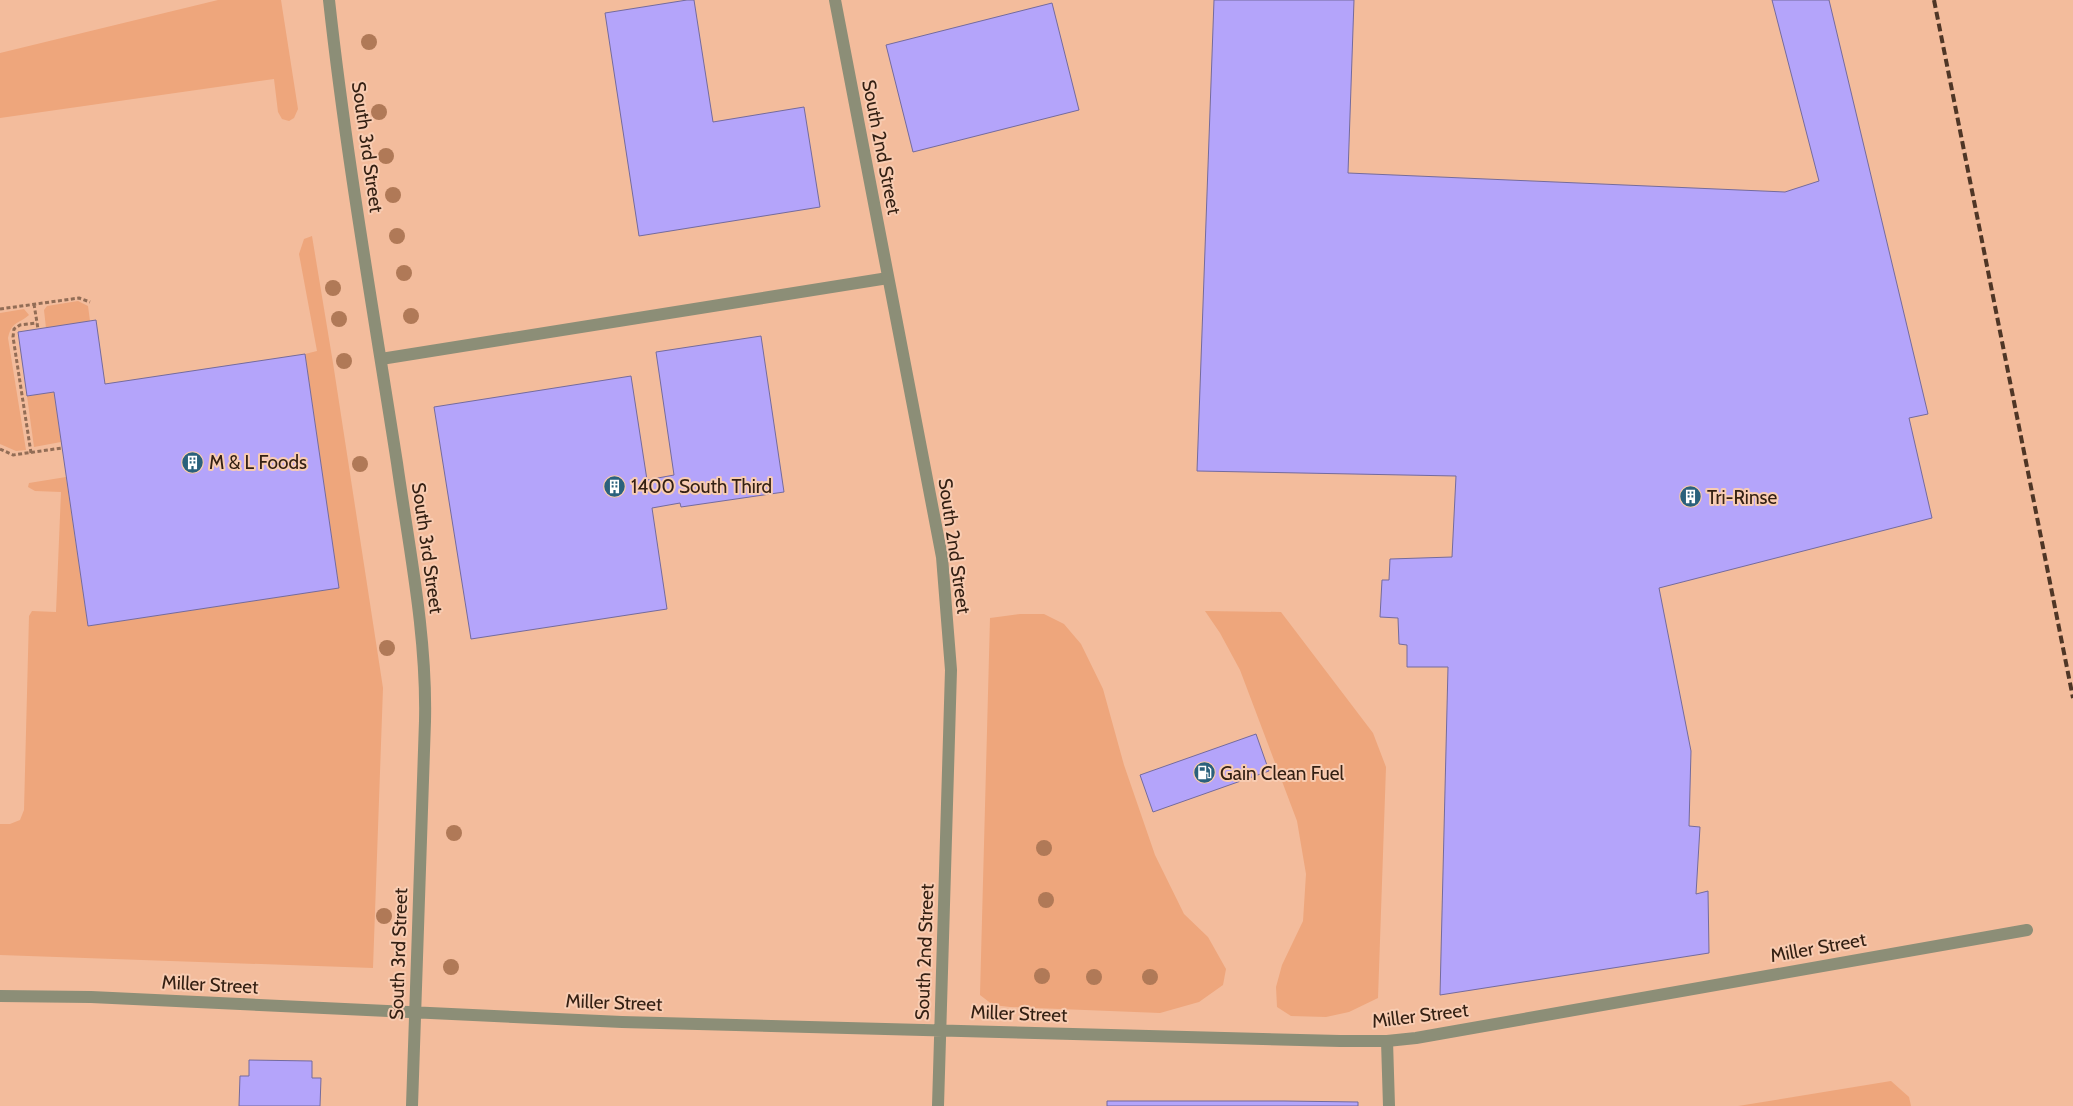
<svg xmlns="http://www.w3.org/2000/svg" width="2073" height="1106" font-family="Cabin,sans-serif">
  <rect width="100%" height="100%" fill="#f3bc9c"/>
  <path fill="#eea67c" d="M218,0H281L298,109L294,118L289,121L282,119L278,112L274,79L0,118V53Z
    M312,236L333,363L383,688L373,968L0,955V824H10L20,820L24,810L29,616L32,611L56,612L61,492L35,491L28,487L29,483L66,477L88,626L339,588L305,354L317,351L299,254L304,239Z
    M78,301L88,306L90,321L46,328L44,310L47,306Z
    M24,309L29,315C17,325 12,321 8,338L26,450L16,451L0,444V313Z
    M54,392L61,442L34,447L27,396Z
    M1205,611L1281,612L1373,733L1386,767L1378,998L1349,1012L1326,1017L1291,1016L1277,1007L1276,987L1282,965L1303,921L1306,874L1297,821L1240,670L1220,633Z
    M1020,614H1044L1064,624L1081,644L1103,689L1124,765L1155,855L1184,914L1208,937L1226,969L1223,985L1199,1002L1160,1013L1010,1007L993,1005L980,995L990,618Z
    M1891,1081L1909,1097L1911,1106H1738Z"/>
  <path fill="#b4a4fa" stroke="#746b9d" d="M687,0H694L713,122L804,107L820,207L639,236L605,13Z
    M1214,0H1354L1348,173L1785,192L1819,181L1772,0H1829L1928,414L1909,418L1932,518L1659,588L1691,751L1689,826L1700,827L1696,894L1708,891L1709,953L1440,995L1448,667H1407V645L1399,644L1398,618L1380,617L1382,580H1389L1390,559L1452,557L1456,476L1197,471Z
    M1052,3L1079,110L913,152L886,45Z
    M96,320L105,384L305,354L339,588L88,626L54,392L27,396L18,332Z
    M761,336L784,492L681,507L680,503L652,508L667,609L471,639L434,407L631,376L647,480L674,475L656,352Z
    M1256,734L1269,771L1153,812L1140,775Z
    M249,1060L312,1061V1078H321L320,1106H239L240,1076H249Z
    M1107,1101H1284L1358,1102V1106H1107Z"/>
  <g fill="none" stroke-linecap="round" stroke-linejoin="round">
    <path stroke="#926d56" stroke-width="3" stroke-dasharray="4 2.5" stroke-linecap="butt" d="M34,304L38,329
      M0,309L79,298L90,302
      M0,449L13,455L62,448
      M31,453L13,337L14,329L20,325L37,323"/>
    <path stroke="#8c8e77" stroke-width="12" d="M381,359L888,278
      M1387,1041L1389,1106"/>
    <path stroke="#8c8e77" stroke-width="12" d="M329,0C346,155 373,309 397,463C409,548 427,635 425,721L412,1106
      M835,0L942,557L951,670L938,1106
      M0,996L91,997L622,1022L1340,1041H1387L1416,1038L2027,930"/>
    <path stroke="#4f3626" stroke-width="4" stroke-dasharray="8 4" stroke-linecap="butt" d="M1934,0L2073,698"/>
  </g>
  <g fill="#b07957">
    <circle cx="369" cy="42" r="8"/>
    <circle cx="379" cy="112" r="8"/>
    <circle cx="386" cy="156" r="8"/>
    <circle cx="393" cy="195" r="8"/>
    <circle cx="397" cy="236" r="8"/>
    <circle cx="404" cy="273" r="8"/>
    <circle cx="333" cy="288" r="8"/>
    <circle cx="411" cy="316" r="8"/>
    <circle cx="339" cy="319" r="8"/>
    <circle cx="344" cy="361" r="8"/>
    <circle cx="360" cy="464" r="8"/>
    <circle cx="387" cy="648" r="8"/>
    <circle cx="454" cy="833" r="8"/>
    <circle cx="1044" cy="848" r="8"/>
    <circle cx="1046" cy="900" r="8"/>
    <circle cx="384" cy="916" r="8"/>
    <circle cx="451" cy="967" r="8"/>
    <circle cx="1042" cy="976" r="8"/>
    <circle cx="1094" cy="977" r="8"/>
    <circle cx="1150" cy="977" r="8"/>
  </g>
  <defs>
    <symbol id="building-disc" viewBox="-11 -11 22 22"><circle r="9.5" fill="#2a617c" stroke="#f8ccb2"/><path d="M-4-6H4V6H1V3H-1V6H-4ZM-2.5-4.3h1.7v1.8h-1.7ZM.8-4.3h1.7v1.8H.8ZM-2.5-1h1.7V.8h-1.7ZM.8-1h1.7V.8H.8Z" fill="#fff"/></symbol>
    <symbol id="fuel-disc" viewBox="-11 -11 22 22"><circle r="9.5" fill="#2a617c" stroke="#f8ccb2"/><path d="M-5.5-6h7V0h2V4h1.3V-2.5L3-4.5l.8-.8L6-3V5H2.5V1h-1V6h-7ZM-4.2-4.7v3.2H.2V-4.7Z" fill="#fff"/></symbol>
  </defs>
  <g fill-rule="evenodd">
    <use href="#building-disc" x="180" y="450" width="25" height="25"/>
    <use href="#building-disc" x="602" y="474" width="25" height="25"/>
    <use href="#building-disc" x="1678" y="484" width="25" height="25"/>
    <use href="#fuel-disc" x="1192" y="760" width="25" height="25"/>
  </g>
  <g text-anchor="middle" stroke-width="4" stroke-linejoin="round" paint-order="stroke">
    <g font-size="19" fill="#342013" stroke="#f8ccb2">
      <text transform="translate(368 147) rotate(82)" y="7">South 3rd Street</text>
      <text transform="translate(882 147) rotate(79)" y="7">South 2nd Street</text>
      <text transform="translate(955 546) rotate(82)" y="7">South 2nd Street</text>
      <text transform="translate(428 548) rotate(82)" y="7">South 3rd Street</text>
      <text transform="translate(1818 947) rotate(-10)" y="7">Miller Street</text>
      <text transform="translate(924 952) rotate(-88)" y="7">South 2nd Street</text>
      <text transform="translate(398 954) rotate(-88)" y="7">South 3rd Street</text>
      <text transform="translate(210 984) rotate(3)" y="7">Miller Street</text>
      <text transform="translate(614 1002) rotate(2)" y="7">Miller Street</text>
      <text transform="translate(1019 1013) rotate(2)" y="7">Miller Street</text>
      <text transform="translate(1420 1015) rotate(-7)" y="7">Miller Street</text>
    </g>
    <g font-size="19" fill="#342013" stroke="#f8ccb2" text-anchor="start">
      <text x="209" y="469">M &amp; L Foods</text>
      <text x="631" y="493">1400 South Third</text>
      <text x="1707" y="504">Tri-Rinse</text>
      <text x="1220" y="780">Gain Clean Fuel</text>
    </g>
  </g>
</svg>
